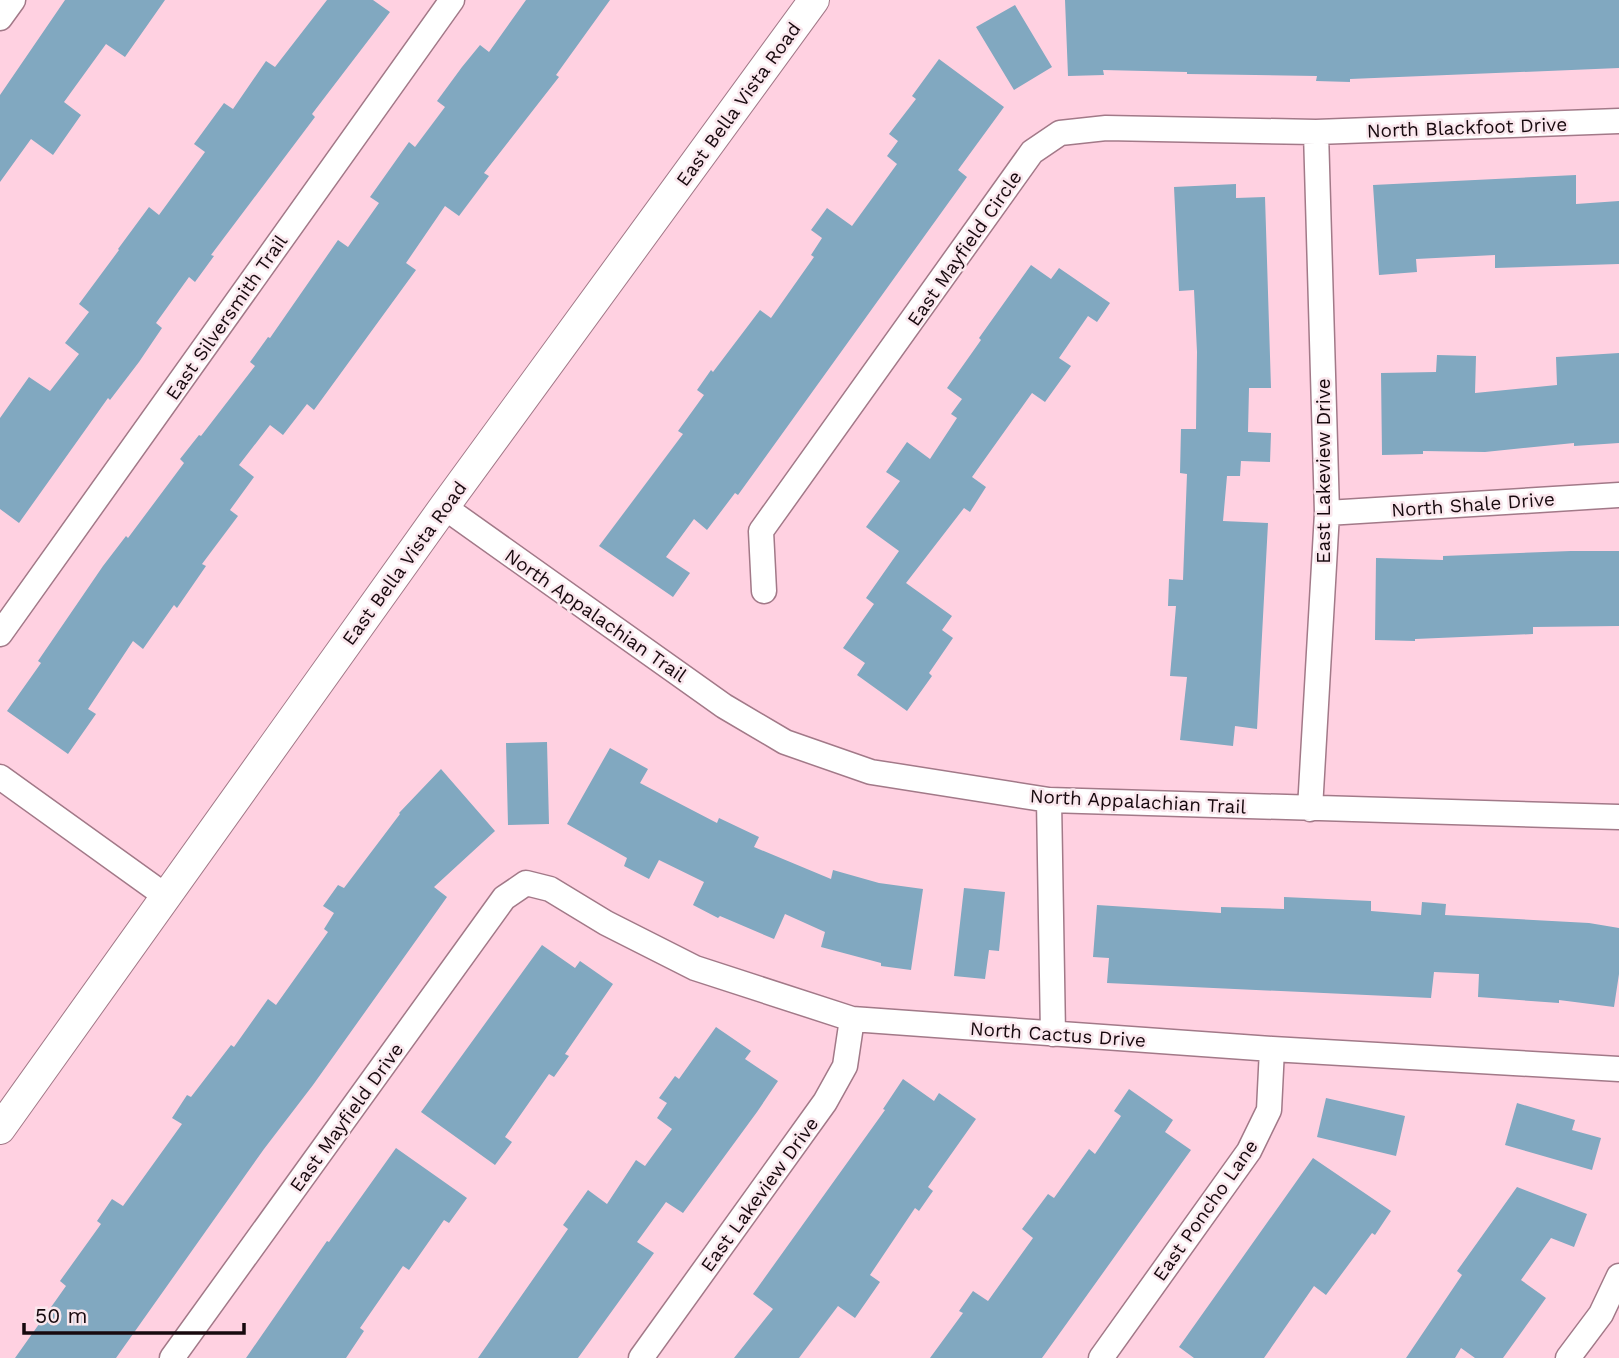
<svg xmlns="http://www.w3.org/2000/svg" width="1619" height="1358" font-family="'Work Sans',sans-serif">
  <rect width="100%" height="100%" fill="#ffd1e1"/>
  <path fill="#81a8c0" d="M65,0H165L125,57L106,44L64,102L81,115L53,155L31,139L0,182V95Z
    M327,0H373L390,12L312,114L315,117L211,255L214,256L195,282L189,277L156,323L162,328L139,362L110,400L108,398L19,523L0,509V418L29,377L50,391L79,354L65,343L89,312L79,304L119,250L118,249L149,207L159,215L205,152L194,144L224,103L233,109L266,61L275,67Z
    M526,0H610L556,75L559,77L484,173L489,176L459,216L445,206L406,263L416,270L314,410L307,404L283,435L270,425L239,465L254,477L230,510L238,516L202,564L206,566L177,608L174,605L143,649L133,641L88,709L96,714L68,754L7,711L41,663L38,661L103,566L126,536L128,538L184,463L180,459L199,435L201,436L255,366L250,362L268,337L270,338L338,240L348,247L379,203L370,197L409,142L415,147L445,107L437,101L462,67L480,45L489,52Z
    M1065,0H1619V68L1350,79V82L1316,81L1317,76L1187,74V72L1103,70L1104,75L1068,76Z
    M1015,5L1052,67L1014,90L976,27Z
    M939,59L1004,107L958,170L967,177L738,495L735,493L707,530L694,519L666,557L690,573L673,597L599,546L683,434L678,431L704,395L697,390L711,370L713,372L760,310L771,318L814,257L811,255L822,238L811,230L827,208L852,226L897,164L887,156L898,141L889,134L916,99L912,96Z
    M1576,175V204L1619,201V264L1495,268V255L1416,259L1417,272L1379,275L1373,185Z
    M1236,184V198L1265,197L1271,388H1249L1248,432L1271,433L1270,462L1241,461L1240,476H1227L1223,521L1268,523L1257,729L1235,726L1233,746L1180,740L1187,677L1170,676L1176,606H1168L1169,579L1183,580L1187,474L1180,473L1181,429H1196L1197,352L1194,290L1179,291L1174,187Z
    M1031,265L1051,279L1059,268L1110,303L1097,322L1088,316L1059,358L1071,366L1045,402L1032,393L972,477L986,487L970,512L964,508L906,583L952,616L942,630L953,638L929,673L932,676L907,711L857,675L865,663L843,648L874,604L866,598L899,551L866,527L900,481L886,472L907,442L930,459L957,418L951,414L962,399L947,388L981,340L979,338Z
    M1619,353V443L1574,446V443L1485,452L1423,451V454L1382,455L1381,373L1436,372L1437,355L1476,356L1475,393L1557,385L1556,357Z
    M1571,551H1619V626L1533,627V634L1415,639V641L1375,640L1376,558L1443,560V556Z
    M547,742L549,824L508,825L506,743Z
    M610,748L648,769L640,783L717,823L719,818L759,837L754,847L831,879L833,870L879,883L923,889L911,970L881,966V963L821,947L825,932L785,914L774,939L720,916L718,918L693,905L704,882L659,860L649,879L624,866L627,858L567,824Z
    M441,769L495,831L434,887L447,897L313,1085L264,1149L116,1358H15L66,1286L60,1281L101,1224L97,1221L112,1199L123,1206L182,1124L172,1118L187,1095L191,1097L231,1045L234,1047L268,999L276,1005L328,932L324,929L334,913L323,906L338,885L344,888L400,814L399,813Z
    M964,888L1005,892L999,951L989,950L985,979L954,976Z
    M1284,897L1371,901V911L1421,915L1422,902L1446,904L1445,915L1589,923L1619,928V974L1614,1007L1559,1000V1003L1478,997L1479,974L1434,972L1431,998L1107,983L1109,958L1093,957L1097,905L1221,913V907L1284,909Z
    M542,945L575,968L580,961L613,984L565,1054L569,1056L554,1077L549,1074L505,1137L512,1142L495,1165L421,1112Z
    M716,1027L751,1051L745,1059L778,1081L757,1112L683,1213L666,1202L637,1242L654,1253L578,1358H478L568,1229L563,1225L588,1190L607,1204L636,1160L645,1166L672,1129L657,1118L667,1103L659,1098L675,1076L679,1079Z
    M903,1079L934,1101L939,1093L976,1119L928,1187L933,1191L919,1211L915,1208L870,1275L880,1282L855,1318L838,1306L799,1358H734L773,1309L753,1294L885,1110L883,1109Z
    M1129,1089L1173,1120L1165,1132L1191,1150L1042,1358H930L963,1313L959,1311L973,1291L988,1301L1033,1238L1022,1229L1048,1194L1054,1198L1089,1149L1095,1154L1121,1116L1114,1111Z
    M1326,1098L1405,1116L1396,1156L1317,1137Z
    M1517,1103L1575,1120L1572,1130L1601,1138L1592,1170L1505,1145Z
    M396,1148L467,1198L449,1223L444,1220L409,1270L403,1266L360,1328L364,1331L346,1358H246L327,1241L329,1242Z
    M1313,1158L1391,1211L1375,1235L1372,1233L1326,1295L1314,1286L1264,1358H1194L1179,1347Z
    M1517,1187L1587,1214L1574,1247L1551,1238L1521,1280L1546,1298L1503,1358H1475L1461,1348L1455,1358H1406L1462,1275L1457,1271Z"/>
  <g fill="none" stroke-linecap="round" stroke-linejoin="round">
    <defs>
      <path id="minor" d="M0,18L13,0
        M444,507L724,706L785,742L871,772L1049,800L1619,817
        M1327,513L1619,495
        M764,591L761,531L1032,152L1060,133L1106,128L1316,132L1619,121
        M0,634L452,0
        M0,777L167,897
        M1049,800L1053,1034
        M1310,809L1327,513L1316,132
        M172,1358L504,898L526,883L550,889L606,923L695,968L852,1019L1272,1049L1619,1069
        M641,1358L825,1102L845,1066L852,1019
        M1101,1358L1249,1151L1269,1110L1272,1049
        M1568,1358L1601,1314L1619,1276"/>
      <path id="tertiary" d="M0,1129L444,507L814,0"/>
    </defs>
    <use href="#minor" stroke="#a27988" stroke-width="27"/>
    <use href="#tertiary" stroke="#a27988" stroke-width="32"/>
    <use href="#minor" stroke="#fff" stroke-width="24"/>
    <use href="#tertiary" stroke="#fff" stroke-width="30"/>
  </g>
  <g text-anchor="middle" stroke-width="5" stroke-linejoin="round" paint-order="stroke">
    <g font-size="19" fill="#17090e" stroke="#fae7ed">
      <text transform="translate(738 104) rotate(-54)" y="7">East Bella Vista Road</text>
      <text transform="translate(1467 127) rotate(-2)" y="7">North Blackfoot Drive</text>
      <text transform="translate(964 248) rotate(-55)" y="7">East Mayfield Circle</text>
      <text transform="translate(226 317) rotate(-55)" y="7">East Silversmith Trail</text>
      <text transform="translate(1323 471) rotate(-90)" y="7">East Lakeview Drive</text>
      <text transform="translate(1473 504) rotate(-4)" y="7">North Shale Drive</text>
      <text transform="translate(404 563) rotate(-54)" y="7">East Bella Vista Road</text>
      <text transform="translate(596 615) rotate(35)" y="7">North Appalachian Trail</text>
      <text transform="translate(1138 801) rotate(3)" y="7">North Appalachian Trail</text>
      <text transform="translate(1058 1034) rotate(4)" y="7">North Cactus Drive</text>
      <text transform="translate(346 1117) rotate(-54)" y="7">East Mayfield Drive</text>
      <text transform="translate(759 1194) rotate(-54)" y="7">East Lakeview Drive</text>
      <text transform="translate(1205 1210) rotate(-55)" y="7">East Poncho Lane</text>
    </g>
  </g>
  <path d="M24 1323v10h220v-10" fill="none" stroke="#17090e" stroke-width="3.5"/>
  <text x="35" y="1323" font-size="21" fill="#17090e" stroke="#fae7ed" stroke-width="5" paint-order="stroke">50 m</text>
</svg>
